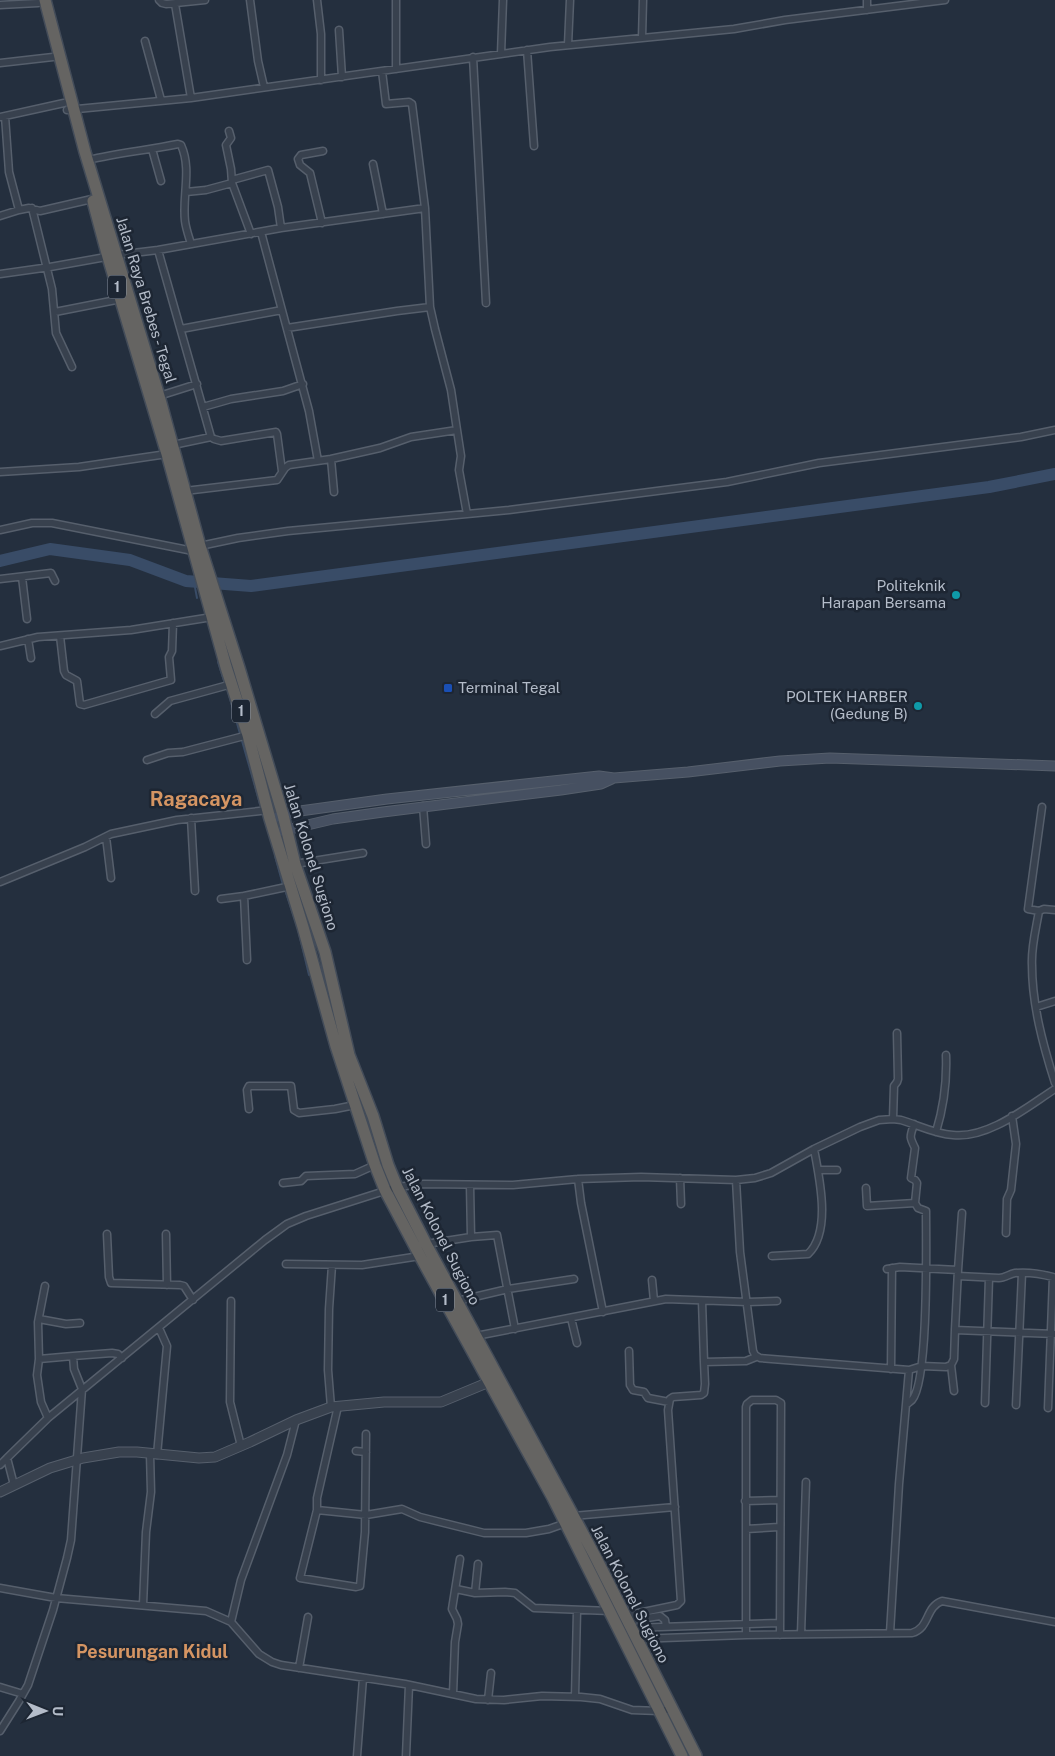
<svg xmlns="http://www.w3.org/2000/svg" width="1055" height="1756" font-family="'Public Sans',sans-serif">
  <rect width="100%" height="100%" fill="#242f3e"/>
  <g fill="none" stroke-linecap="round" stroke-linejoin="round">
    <path stroke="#394c67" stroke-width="2" d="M194,582L197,598
      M218,662L225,684
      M227,688L260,804
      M275,856L283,885
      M285,890L298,929L309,975"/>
    <path stroke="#394c67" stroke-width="12" d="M0,561L50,549L130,560L186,581L251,586L989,487L1055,474"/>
    <defs>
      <path id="minor" d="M159,0L162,3L166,4L205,0
        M250,0L258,61L264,87
        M317,0L321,34V80
        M396,0V69
        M867,0V10
        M175,4L191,98
        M0,5L38,3
        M339,30L342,77
        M642,38L643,0
        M145,41L161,100
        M568,45L570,0
        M527,50L534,146
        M501,54L503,0
        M473,57L486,303
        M0,63L53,57
        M67,110L191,98L550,47L734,29L785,20L945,0
        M5,116L9,172L19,210
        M0,117L64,103
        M229,131L231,138L226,145L231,169L232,183L251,234
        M152,149L161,181
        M88,160C118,153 148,150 178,144L181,145C192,169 182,196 185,221C186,229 189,237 191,244
        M373,164L383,214
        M232,180L268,170L278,207L281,228
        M186,192L206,190L232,183
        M32,208L52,289L56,333L72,367
        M0,216L19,210L29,208L40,211L92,199
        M322,223L310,173L300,165L298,159L301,155L323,151
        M261,232L309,411L318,461
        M158,250L211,437
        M0,274L50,267L117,255L158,250L281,228L425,208
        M55,312L121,299
        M287,328L397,311L430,307
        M181,329L282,310
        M159,396L197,384
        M203,407L231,399L283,391L303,384
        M457,430L461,456L459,470L467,514
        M173,445L211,437L214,439L221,441L276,432L277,434L282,471
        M331,459L334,492
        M0,472L79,467L167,454
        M185,491L277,480L285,468L289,465L331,459L380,448L411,437L457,430L451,390L435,329L430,307L425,208L412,104L409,102L386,104L382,71
        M0,530L32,523H52L193,551
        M200,546L238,538L288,531L509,510L727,482L819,463L1021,437L1055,430
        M22,577L27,619
        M0,579L51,573L55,581
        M60,636L64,671L66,675L77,681L80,704L84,705L171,680L169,657L172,651L173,623
        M28,639L31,658
        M0,646L38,637L131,630L212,617
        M155,714L170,701L232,684
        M147,760L168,753L183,752L248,735
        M423,806L426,844
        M191,818L195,891
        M106,837L111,878
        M295,864L363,853
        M0,882L85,847L111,834L177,820L269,810
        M221,899L244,896
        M1055,910L1044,909L1039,911C1036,929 1031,947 1032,965C1032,1005 1043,1045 1055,1083
        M1039,911L1028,909L1042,807
        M247,960L244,896L291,886
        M1036,1007L1055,1001
        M249,1109L247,1090L249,1086H291L294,1110L299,1113L335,1109L355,1105
        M893,1119L894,1086L897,1082L898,1079L897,1033
        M936,1132C944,1106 947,1082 946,1055
        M818,1170H837
        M680,1178L681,1204
        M578,1179L581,1203L603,1312
        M736,1180L740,1252L753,1351L755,1355L760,1358L909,1370
        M283,1183L301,1181L306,1176L355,1174L375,1165
        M470,1185L471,1237L497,1235L515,1329
        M866,1188L867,1206L915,1203L917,1183L915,1180L911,1178L915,1148C909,1136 910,1137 914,1124
        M1006,1233L1007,1199L1011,1190L1016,1144L1012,1116
        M107,1234L109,1277L111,1283L180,1285L184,1286L193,1300
        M166,1234L167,1285
        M426,1244L471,1237
        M772,1256L808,1254C832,1231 819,1177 814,1149
        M286,1264L362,1265L420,1256
        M887,1269L900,1267L958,1270L955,1330L1055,1334
        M958,1270L962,1213
        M958,1276L999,1278C1005,1278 1009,1274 1015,1273C1026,1272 1042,1274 1053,1277L1048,1408
        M652,1280L654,1301
        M45,1286L38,1322L39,1359L37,1375L41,1402L48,1418
        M231,1301L230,1402L241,1446
        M457,1301L508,1289L574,1279
        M702,1301L704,1362
        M571,1318L577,1343
        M39,1319L66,1324L80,1323
        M476,1336L666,1299L747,1302L777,1301
        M629,1351L630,1385L633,1390L644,1392L648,1398L669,1402
        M39,1359L73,1356
        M951,1365L954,1391
        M891,1369L892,1268
        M985,1403L989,1278
        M906,1405C908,1403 910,1402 912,1400C929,1381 926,1242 926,1211L918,1208L915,1203
        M1016,1405L1022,1273
        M338,1406L317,1498V1510L366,1515L402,1509L420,1517L484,1533H526L549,1529L566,1523
        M331,1407L328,1370L329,1309L332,1265
        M356,1451L366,1452
        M157,1455L167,1346L159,1328
        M0,1465L7,1458
        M14,1485L7,1458L48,1418L265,1240L287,1224L306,1216L397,1187L424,1184L513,1185L578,1179L641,1177L736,1180L755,1178L771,1173L814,1149L860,1127L879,1120L893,1119L901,1120C918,1125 935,1134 953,1135C988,1139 1027,1107 1055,1089
        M745,1501L780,1500
        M317,1510L300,1578L356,1587L360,1586L365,1532L366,1434
        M573,1516L675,1507
        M746,1529L779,1527
        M0,1588L56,1598L206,1611L231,1622L259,1654L272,1662L281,1665L405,1684L476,1699L504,1700L542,1696L581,1697L600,1699L632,1710L659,1711L672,1709
        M456,1589L475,1593L505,1592L515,1593L534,1608L610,1611
        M475,1593L478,1564
        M143,1605L146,1532L151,1492L150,1454
        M624,1616L677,1605L681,1601L668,1410L670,1399L673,1397L701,1395L704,1393L705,1384L704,1362L746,1361L756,1357
        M627,1621L660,1616L665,1620L666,1627
        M231,1622L241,1580L287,1455L296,1420
        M631,1628L780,1623
        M890,1633L899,1484L909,1370L922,1366L946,1367L951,1365L954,1359L955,1330
        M801,1634L806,1482
        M746,1635V1407L747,1404L752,1400H776L781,1403L780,1635
        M636,1639L746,1635L912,1633C930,1628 925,1607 942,1601L1055,1622
        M299,1668L308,1617
        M0,1687L23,1694
        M453,1694L455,1642L458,1624L457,1619L452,1609L460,1559
        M575,1697L577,1611
        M488,1700L491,1673
        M0,1731L19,1701L28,1685L53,1610L67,1558L71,1540L82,1389L74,1369L73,1356L112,1353L118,1354L122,1358
        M357,1756L363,1678
        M406,1756L409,1685"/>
      <path id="tertiary" d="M0,1492L50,1468L83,1458L119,1452H137L199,1458L215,1457L250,1442L296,1420L331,1407L384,1402H441L494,1380"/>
      <path id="secondary" d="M270,819L300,811L387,799L599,776L614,778L688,772L780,761L830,758L1055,766
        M282,831L333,819L383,812L561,790L601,784L612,779"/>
      <path id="trunk" d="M45,0L85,152L159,396L200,546L239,668L283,815L295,864L325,952L349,1055L373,1116L388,1165L397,1187L426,1244L595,1556L696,1756
        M93,201L108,257L167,454L226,667L248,735L270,819L303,927L336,1046L375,1165L385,1190L420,1256L553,1498L682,1756"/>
    </defs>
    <use href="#minor" stroke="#565f6c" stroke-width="9"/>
    <use href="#tertiary" stroke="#565f6c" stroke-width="11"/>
    <use href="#secondary" stroke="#565f6c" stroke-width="11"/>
    <use href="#trunk" stroke="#434c59" stroke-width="14"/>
    <use href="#minor" stroke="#38414e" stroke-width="6"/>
    <use href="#tertiary" stroke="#38414e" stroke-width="9"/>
    <use href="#secondary" stroke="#465061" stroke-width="9"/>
    <use href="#trunk" stroke="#656462" stroke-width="11"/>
  </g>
  <g fill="#0f9aa8" stroke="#1d2633" stroke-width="2">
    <circle cx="956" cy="595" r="5"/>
    <circle cx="918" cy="706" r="5"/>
  </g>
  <rect fill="#1a4fb4" stroke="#1d2633" stroke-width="2" x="443" y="683" width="10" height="10" rx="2.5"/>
  <g text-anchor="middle" stroke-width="5" stroke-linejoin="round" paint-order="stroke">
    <g fill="#1d2633" stroke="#878f9c" stroke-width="1">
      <rect x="108" y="275.5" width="18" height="23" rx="4"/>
      <rect x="232" y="699.5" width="18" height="23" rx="4"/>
      <rect x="436" y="1288.5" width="18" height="23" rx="4"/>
    </g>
    <g font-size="14" font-weight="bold" fill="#b4bcc9">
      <text x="117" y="292">1</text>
      <text x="241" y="716">1</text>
      <text x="445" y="1305">1</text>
    </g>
    <g font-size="15" fill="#b4bcc9" stroke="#1d2633">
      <text transform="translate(146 300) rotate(73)" y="5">Jalan Raya Brebes - Tegal</text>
      <text transform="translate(311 857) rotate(73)" y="5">Jalan Kolonel Sugiono</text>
      <text transform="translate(441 1236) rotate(63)" y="5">Jalan Kolonel Sugiono</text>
      <text transform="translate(630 1594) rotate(63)" y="5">Jalan Kolonel Sugiono</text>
    </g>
    <g font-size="15" fill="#b4bcc9" stroke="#1d2633" text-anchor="end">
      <text x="946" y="591">Politeknik<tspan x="946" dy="17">Harapan Bersama</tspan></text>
      <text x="458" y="693" text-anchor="start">Terminal Tegal</text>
      <text x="908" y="702">POLTEK HARBER<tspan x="908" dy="17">(Gedung B)</tspan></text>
    </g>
    <g font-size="18" font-weight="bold" fill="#d59563" stroke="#1d2633">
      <text x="152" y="1658">Pesurungan Kidul</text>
    </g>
    <g font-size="20" font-weight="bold" fill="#d59563" stroke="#1d2633">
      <text x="196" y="806">Ragacaya</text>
    </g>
  </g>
  <g transform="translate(45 1711) rotate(91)" stroke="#1d2633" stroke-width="4" paint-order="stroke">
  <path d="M0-4L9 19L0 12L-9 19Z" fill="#b4bcc9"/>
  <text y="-8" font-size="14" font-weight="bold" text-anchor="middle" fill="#b4bcc9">U</text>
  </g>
</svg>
